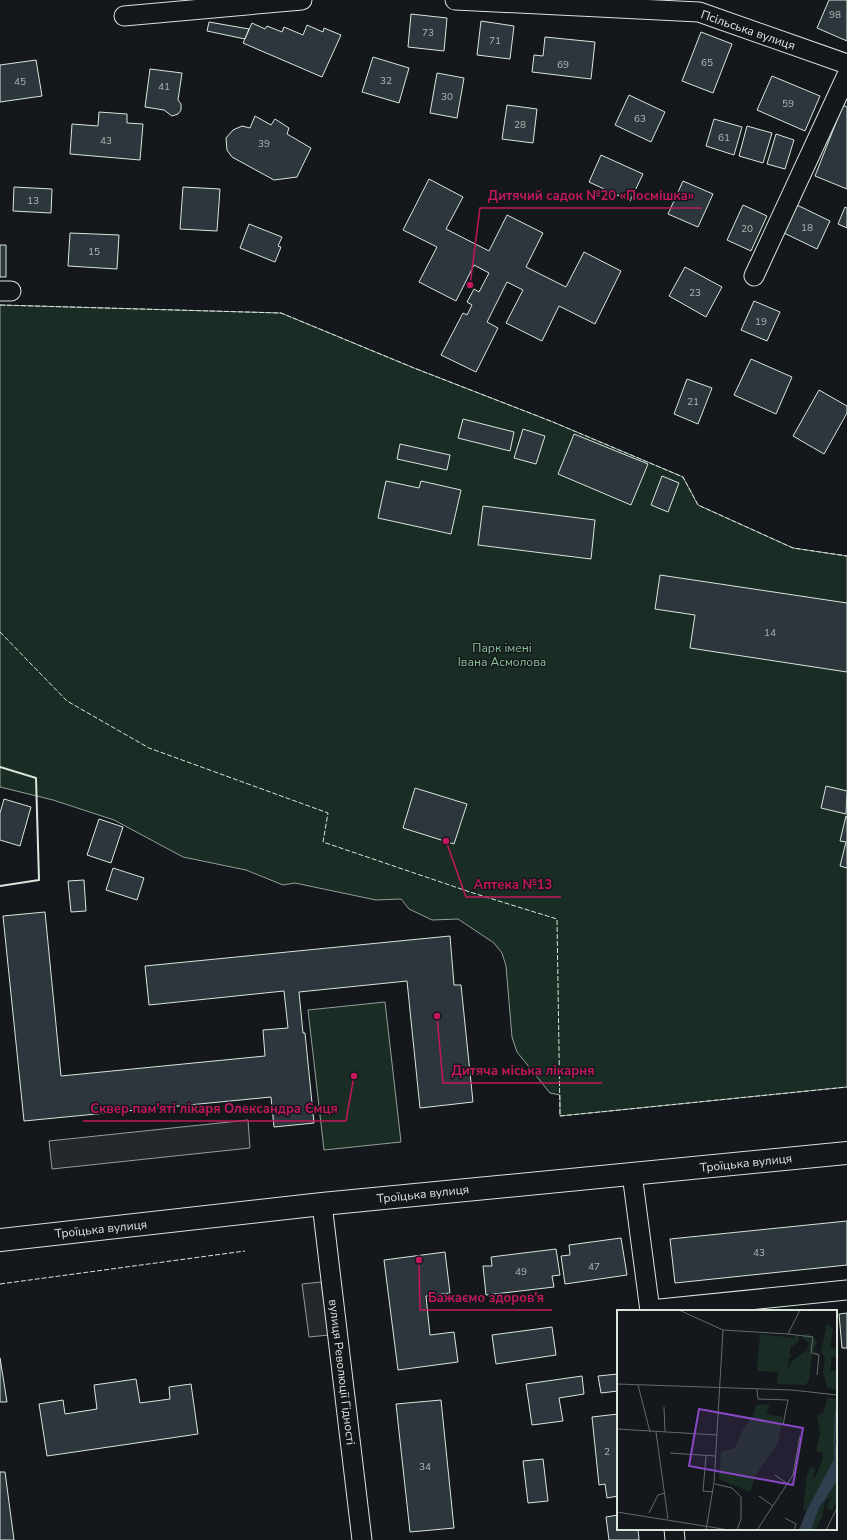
<svg xmlns="http://www.w3.org/2000/svg" width="847" height="1540" font-family="'Nunito Sans',sans-serif">
  <rect width="100%" height="100%" fill="#14181c"/>
  <path fill="#1a2d24" stroke="#939e99" d="M0,305L281,313L414,368L553,422L683,477L698,505L793,548L847,556V1087L560,1116V1095L550,1093L517,1052L512,1037L506,966L502,953L494,943L458,919L432,920L409,909L401,899L376,900L295,883L283,885L246,870L183,857L114,820L53,800L0,787Z
    M385,1002L401,1142L324,1150L308,1010Z"/>
  <path fill="#24282b" stroke="#939e99" d="M248,1120L250,1148L52,1169L49,1141Z
    M321,1282L329,1335L309,1337L302,1284Z"/>
  <path fill="#2c363c" stroke="#d8e6dc" d="M829,0H847V41L817,28Z
    M411,14L447,18L444,51L408,47Z
    M481,21L514,26L510,59L477,55Z
    M209,22L249,29L245,39L207,31Z
    M252,23L265,29L267,26L282,32L284,27L303,35L307,25L323,32L324,28L341,35L322,77L243,43Z
    M701,32L732,44L713,93L682,81Z
    M545,37L595,42L591,79L532,72L534,55L543,56Z
    M373,57L409,68L399,103L362,92Z
    M36,60L42,96L0,102V65Z
    M150,69L182,73L178,100L181,104V110L178,114L172,116L164,110L145,107Z
    M437,73L464,78L457,118L430,113Z
    M772,76L820,96L805,131L757,110Z
    M629,95L665,112L651,142L615,125Z
    M507,105L537,109L533,143L502,139Z
    M843,105L847,107V189L815,176Z
    M99,112L127,114V123L143,124L140,160L70,154L72,124L98,126Z
    M255,116L271,125L275,119L289,128L287,134L311,148L297,177L274,180L232,157L227,150L226,138L233,130L242,126L250,128Z
    M714,119L742,127L734,155L706,146Z
    M747,126L772,133L763,163L739,156Z
    M776,134L794,140L785,169L767,164Z
    M601,155L643,174L630,201L589,182Z
    M429,179L463,197L446,229L489,251L507,215L543,233L526,267L566,287L584,252L621,271L595,324L559,306L542,341L506,323L523,290L507,282L487,322L498,328L476,372L441,355L463,313L467,315L472,305L467,302L474,289L479,292L489,273L474,265L456,301L419,282L437,247L403,230Z
    M683,181L713,194L698,227L668,214Z
    M14,187L52,189L51,213L13,211Z
    M183,187L220,189L217,231L180,229Z
    M743,205L767,216L751,251L727,240Z
    M797,205L830,221L817,249L784,233Z
    M845,207L847,208V228L838,224Z
    M249,224L282,237L278,246L281,247L275,262L240,248Z
    M70,233L119,235L117,269L68,266Z
    M0,245H6V277H0Z
    M685,267L722,287L706,317L669,296Z
    M754,301L780,312L767,341L741,330Z
    M751,359L792,377L776,414L734,395Z
    M687,379L712,388L698,424L674,414Z
    M819,390L847,406V413L824,454L793,436Z
    M463,419L514,432L510,451L458,438Z
    M523,429L545,436L536,464L514,458Z
    M574,434L648,464L631,505L558,474Z
    M400,444L450,455L447,470L397,459Z
    M662,476L679,483L668,512L651,505Z
    M386,481L419,488L421,481L461,490L451,534L378,518Z
    M483,506L595,520L591,559L478,545Z
    M660,575L847,603V672L690,648L695,615L655,609Z
    M826,786L847,791L846,814L821,808Z
    M415,788L467,804L454,844L403,828Z
    M4,799L31,807L20,846L0,840V813Z
    M846,816L847,817V868L840,866L846,842L840,841Z
    M99,819L123,827L111,863L87,855Z
    M113,868L144,878L137,900L106,890Z
    M84,880L86,911L71,912L68,881Z
    M45,912L61,1076L265,1056L263,1030L288,1028L284,991L149,1005L145,966L450,936L454,985H461L473,1102L420,1108L407,981L299,992L303,1033H305L314,1123L274,1127L271,1097L24,1121L3,916Z
    M847,1221V1265L675,1283L670,1239Z
    M621,1238L627,1275L565,1284L561,1256L570,1255L569,1245Z
    M556,1249L560,1275L552,1276L554,1287L486,1295L483,1266H492L491,1257Z
    M445,1252L450,1293L426,1296L430,1335L454,1332L458,1362L398,1370L384,1260Z
    M847,1313V1348H842L839,1314Z
    M552,1327L556,1355L496,1364L492,1335Z
    M0,1358L7,1402H0Z
    M618,1374V1391L601,1393L598,1376Z
    M582,1376L584,1394L559,1398L563,1421L532,1425L526,1384Z
    M136,1379L140,1403L170,1399L169,1387L191,1384L198,1434L47,1456L39,1404L63,1400L65,1414L97,1409L94,1385Z
    M441,1400L454,1528L410,1532L396,1404Z
    M618,1414V1496L607,1498L605,1484L599,1485L592,1417Z
    M543,1459L548,1501L528,1503L523,1461Z
    M0,1472H5L14,1540H0Z
    M618,1515V1529H638L639,1540H609L606,1517Z"/>
  <g fill="none" stroke-linecap="round" stroke-linejoin="round">
    <defs>
      <path id="street" d="M455,0L699,12L847,64
        M124,16L302,0
        M754,276L847,75
        M0,291H11
        M632,1174L650,1311
        M322,1204L362,1540
        M650,1310L847,1290
        M674,1529L675,1540"/>
      <path id="secondary" d="M0,1240L322,1204L847,1153"/>
    </defs>
    <use href="#street" stroke="#d8e6dc" stroke-width="21"/>
    <use href="#secondary" stroke="#d8e6dc" stroke-width="24"/>
    <use href="#street" stroke="#14181c" stroke-width="19"/>
    <use href="#secondary" stroke="#14181c" stroke-width="22"/>
    <path stroke="#d8e6dc" stroke-width="1" stroke-dasharray="5 2" stroke-linecap="butt" d="M0,305L281,313L414,368L553,422L683,477L698,505L793,548L847,556
      M0,632L67,701L149,748L328,813L323,842L473,893L557,919L560,1116L847,1087
      M0,1284L245,1251"/>
    <path stroke="#d8e6dc" stroke-width="2" d="M0,767L36,778L39,880L0,886"/>
  </g>
  <g text-anchor="middle" stroke-width="3" stroke-linejoin="round" paint-order="stroke">
    <g font-size="10" fill="#adbab4">
      <text x="835" y="18">98</text>
      <text x="428" y="36">73</text>
      <text x="495" y="44">71</text>
      <text x="707" y="66">65</text>
      <text x="563" y="68">69</text>
      <text x="386" y="84">32</text>
      <text x="20" y="85">45</text>
      <text x="164" y="90">41</text>
      <text x="447" y="100">30</text>
      <text x="788" y="107">59</text>
      <text x="640" y="122">63</text>
      <text x="520" y="128">28</text>
      <text x="724" y="141">61</text>
      <text x="106" y="144">43</text>
      <text x="264" y="147">39</text>
      <text x="33" y="204">13</text>
      <text x="807" y="231">18</text>
      <text x="747" y="232">20</text>
      <text x="94" y="255">15</text>
      <text x="695" y="296">23</text>
      <text x="761" y="325">19</text>
      <text x="693" y="405">21</text>
      <text x="770" y="636">14</text>
      <text x="759" y="1256">43</text>
      <text x="594" y="1270">47</text>
      <text x="521" y="1275">49</text>
      <text x="607" y="1455">2</text>
      <text x="425" y="1470">34</text>
    </g>
    <g font-size="12" fill="#d8e6dc" stroke="#14181c">
      <text transform="translate(748 30) rotate(19)" y="4">Псільська вулиця</text>
      <text transform="translate(746 1163) rotate(-6)" y="4">Троїцька вулиця</text>
      <text transform="translate(423 1194) rotate(-6)" y="4">Троїцька вулиця</text>
      <text transform="translate(101 1229) rotate(-6)" y="4">Троїцька вулиця</text>
      <text transform="translate(342 1372) rotate(83)" y="4">вулиця Революції Гідності</text>
    </g>
    <g font-size="12" fill="#8ac095" stroke="#14181c">
      <text x="502" y="652">Парк імені<tspan x="502" dy="14">Івана Асмолова</tspan></text>
    </g>
  </g>
  <g transform="translate(617 1310)">
    <rect width="220" height="220" fill="#14181c"/>
    <path d="M210,13L216,19L213,37L217,39L220,35V49L215,46L213,62L220,59V81L210,77L206,61L208,48L204,42ZM181,23L182,31L173,38V45L176,47H172L171,59L174,52L190,40L195,45L192,71L188,75L160,74L161,62L140,61L143,24L177,28ZM192,23L200,32L196,41L201,42L200,45L190,39L192,32L185,28V25ZM210,88L220,89V132L217,149L198,187L190,200H186L190,165L194,157L198,158L196,169L198,168L205,151L206,143L199,141L203,123L200,106L207,102ZM139,95L153,94L149,104L166,107L161,133L139,165L133,182L102,169L104,142L118,138L126,120L137,104ZM220,171V191L215,201L209,198L215,185L208,192L205,207L198,220H194L202,198Z" fill="#1a2d24"/>
    <path d="M220,132V171L202,198L194,220H182L189,202L217,149V138Z" fill="#2f3f4d"/>
    <path fill="none" stroke="#2f3f4d" stroke-width="2" d="M217,136L219,100"/>
    <path fill="none" stroke="#626a69" stroke-width="1" d="M62,0L106,20L171,24L183,0M171,24L196,27L194,43L202,45L200,65M0,74L175,80L220,85M21,75L33,122M140,79L141,89L171,90L166,115M47,97L48,122M0,119L100,125M39,122L51,209M53,143L99,146M89,146L86,181L96,182M158,165L171,174M98,174L115,178L124,187V209L120,220M142,186L156,196M0,202L112,220M32,203L41,185L48,183M168,208L179,214L177,220M89,220L97,173L106,20M140,220L176,165L183,126M209,220L220,198"/>
    <path fill="#8948c3" fill-opacity="0.15" stroke="#8948c3" stroke-width="2" d="M82,99L186,118L176,175L72,156Z"/>
    <rect width="220" height="220" fill="none" stroke="#d8e6dc" stroke-width="2"/>
  </g>
  <path fill="none" stroke="#c2185b" stroke-width="1.5" d="M470 285L480 208H702M446 841L466 897H561M437 1016L443 1083H602M354 1076L346 1121H83M419 1260L420 1310H552"/>
  <g fill="#c2185b" stroke="#14181c" stroke-width="1.5">
    <circle cx="470" cy="285" r="4"/>
    <circle cx="446" cy="841" r="4"/>
    <circle cx="437" cy="1016" r="4"/>
    <circle cx="354" cy="1076" r="4"/>
    <circle cx="419" cy="1260" r="4"/>
  </g>
  <g font-size="13" text-anchor="middle" font-weight="bold" fill="#c2185b" stroke="#14181c" stroke-width="3" stroke-linejoin="round" paint-order="stroke">
    <text x="591" y="200">Дитячий садок №20 «Посмішка»</text>
    <text x="513" y="889">Аптека №13</text>
    <text x="523" y="1075">Дитяча міська лікарня</text>
    <text x="214" y="1113">Сквер пам'яті лікаря Олександра Ємця</text>
    <text x="486" y="1302">Бажаємо здоров'я</text>
  </g>
</svg>
